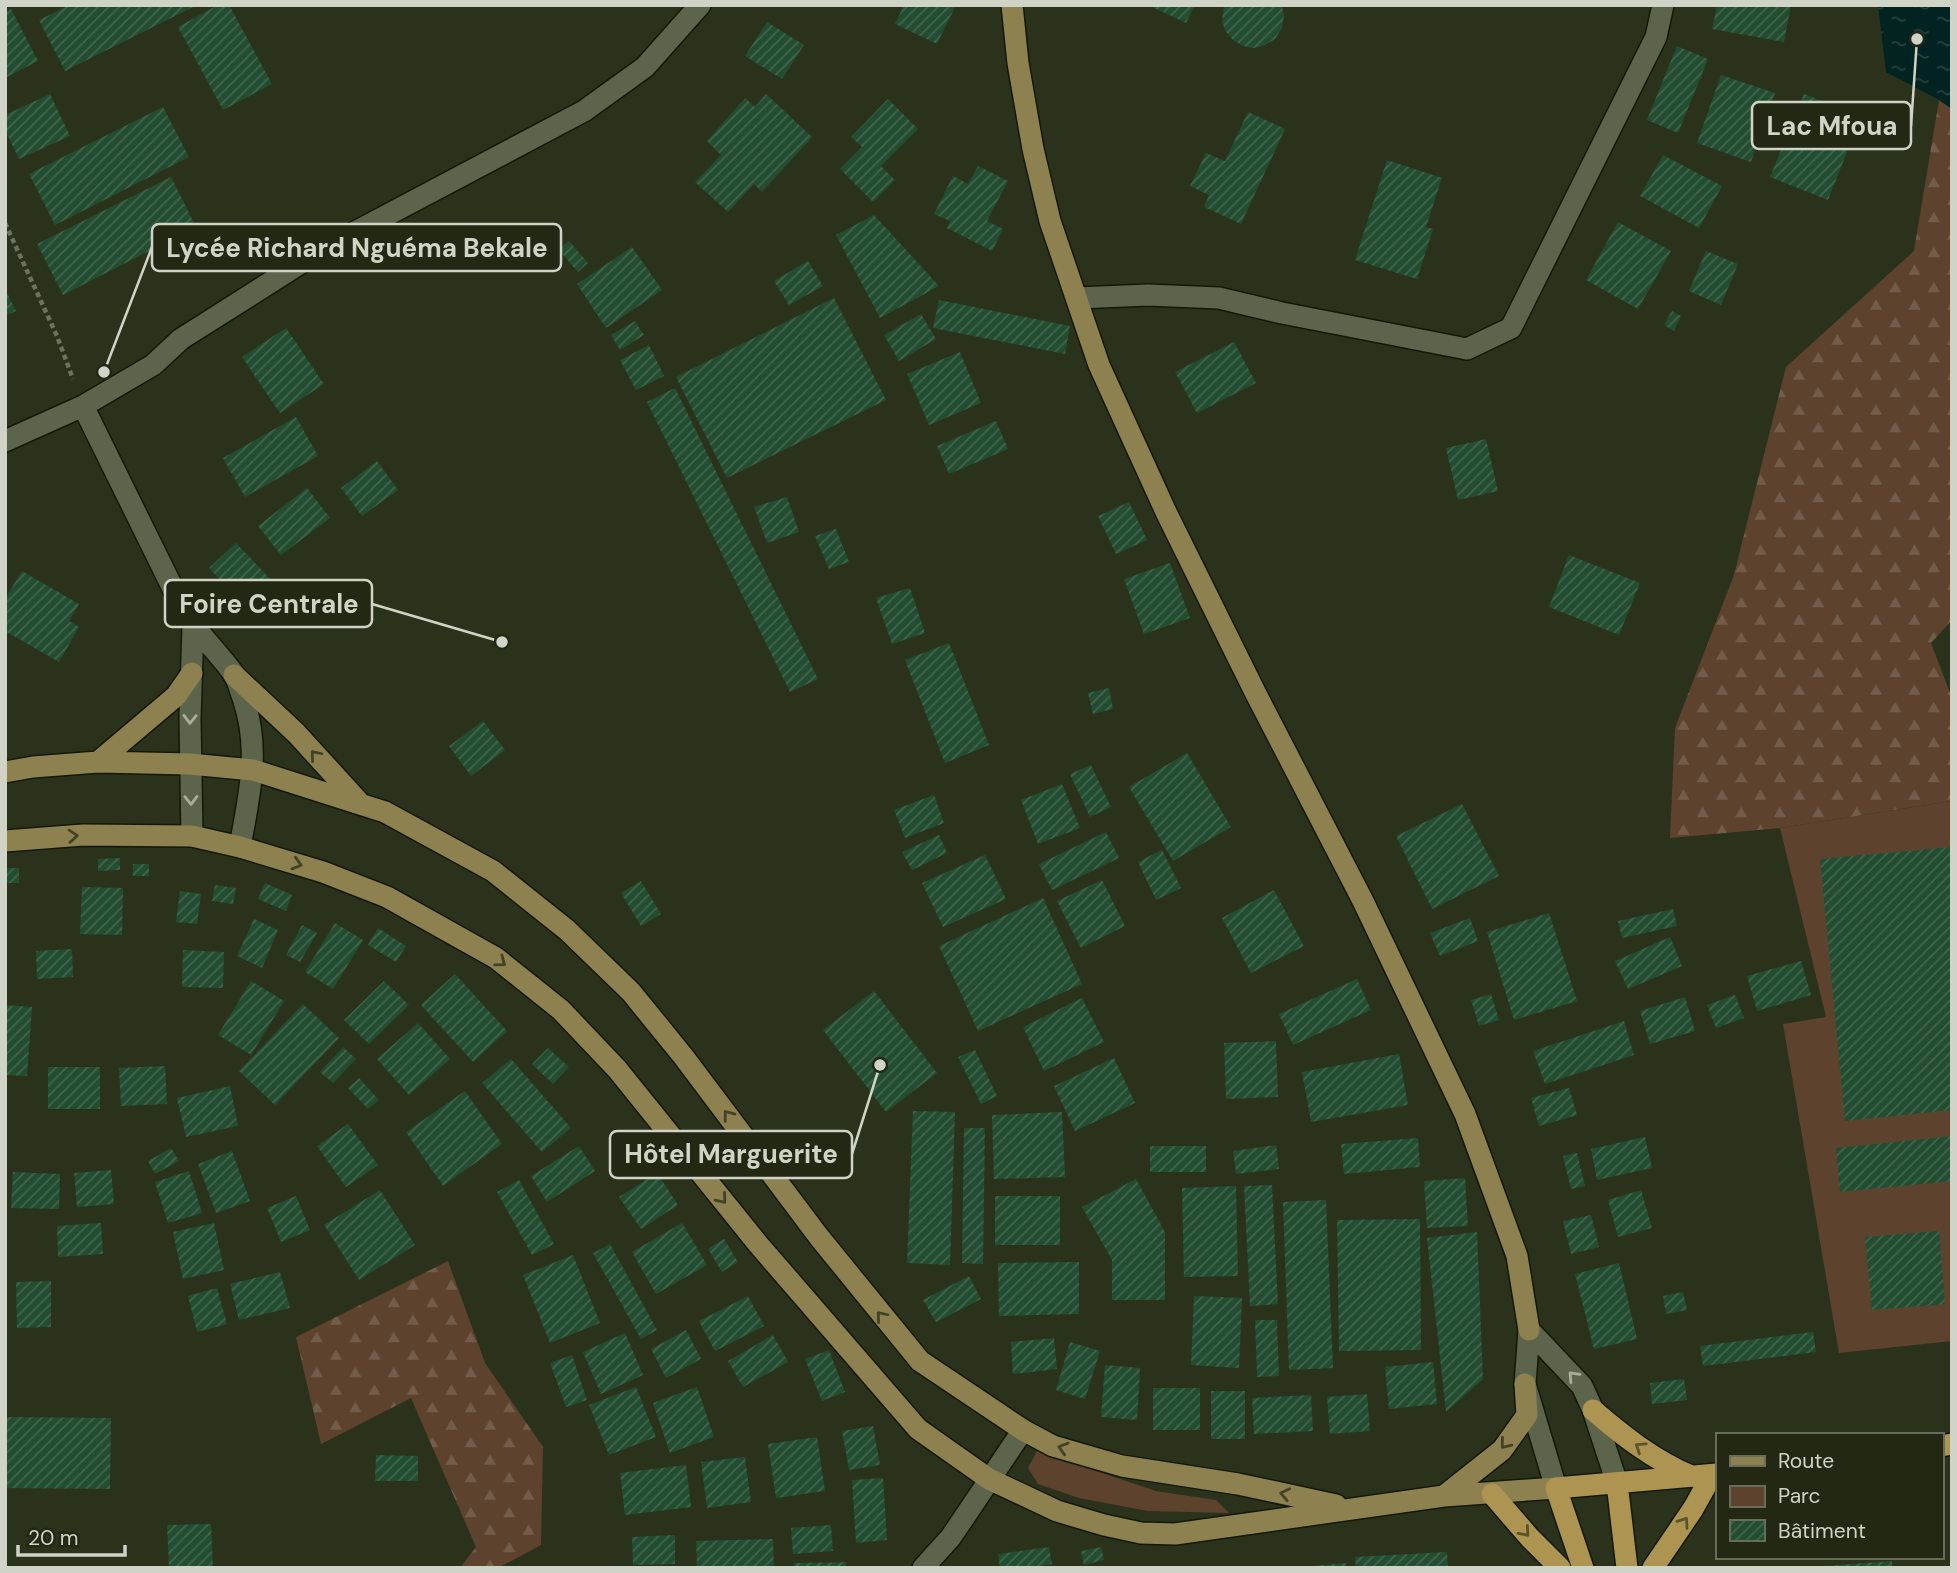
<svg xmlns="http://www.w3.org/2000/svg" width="1957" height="1573" font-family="'DM Sans',sans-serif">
  <defs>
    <pattern id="forest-firs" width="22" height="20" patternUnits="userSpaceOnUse" patternTransform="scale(1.75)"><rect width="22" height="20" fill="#5d422d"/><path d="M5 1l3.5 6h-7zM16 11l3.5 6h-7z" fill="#735c4a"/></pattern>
    <pattern id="water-ripples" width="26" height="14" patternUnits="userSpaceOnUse" patternTransform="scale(1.75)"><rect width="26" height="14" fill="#012420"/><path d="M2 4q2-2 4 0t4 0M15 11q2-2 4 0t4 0" fill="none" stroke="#25433f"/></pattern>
    <pattern id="building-hatch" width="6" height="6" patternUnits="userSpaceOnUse" patternTransform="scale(1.75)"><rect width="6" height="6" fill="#224d31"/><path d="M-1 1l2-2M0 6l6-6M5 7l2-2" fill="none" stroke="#41664d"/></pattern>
  </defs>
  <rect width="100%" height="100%" fill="#2b321c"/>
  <path fill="#5d422d" d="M1952,801V1341L1839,1353L1783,1024L1826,1017L1780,828Z
    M1037,1451L1156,1491L1216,1500L1229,1513L1148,1511L1079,1498L1038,1484L1028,1468Z"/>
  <path fill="url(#forest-firs)" d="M1939,100L1952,109V620L1931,643L1952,698V801L1780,828L1670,838L1675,728L1734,575L1786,367L1914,251Z
    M448,1261L485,1363L543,1447L541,1545L498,1568H460L476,1547L411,1398L321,1444L296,1337Z"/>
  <path fill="url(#water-ripples)" d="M1878,5H1952V109L1939,100L1886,72Z"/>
  <path fill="url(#building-hatch)" d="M70,5H197L65,71L39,20Z
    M218,5H229L272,84L223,110L178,27Z
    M904,5H956L937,44L895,24Z
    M1148,5H1195L1186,23Z
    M1224,5H1282L1284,16L1282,28L1275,39L1265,45L1254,48L1243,46L1233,40L1226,32L1222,22Z
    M1717,5H1791L1784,42L1712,29Z
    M11,9L38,61L5,78V12Z
    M767,22L804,45L782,79L745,56Z
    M1677,46L1708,59L1678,133L1647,120Z
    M1721,75L1775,93L1751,162L1697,143Z
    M50,94L70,136L19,159L5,130V115Z
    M766,94L812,137L762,192L754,184L728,212L695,182L721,155L707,141L745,98L755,107Z
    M1804,94L1861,117L1828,200L1770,177Z
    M888,99L918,129L881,166L895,180L873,202L840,169L862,147L851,137Z
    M163,107L189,157L55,225L29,174Z
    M1248,112L1285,129L1241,224L1204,207L1209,195L1190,186L1206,153L1225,161Z
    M1663,155L1722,186L1699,228L1640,196Z
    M1387,160L1442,178L1426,227L1433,229L1417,279L1355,260Z
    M978,166L1008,181L987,221L1003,229L992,251L947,228L950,221L934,214L953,176L968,184Z
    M171,177L196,227L63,295L37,244Z
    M874,215L939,286L880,318L836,235Z
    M1618,222L1671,251L1638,309L1586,280Z
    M569,241L588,263L578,272L559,250Z
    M632,247L662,290L606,328L577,284Z
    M1706,251L1738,264L1721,305L1689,291Z
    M808,261L823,286L789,305L774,281Z
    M5,289L16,311L5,316Z
    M834,298L886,400L727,478L676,377Z
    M939,300L1070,326L1065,354L933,328Z
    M1672,311L1681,316L1674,331L1664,325Z
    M921,314L936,339L899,361L884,335Z
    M635,321L644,335L620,350L611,335Z
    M286,328L324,384L280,413L242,357Z
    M1234,342L1256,383L1197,413L1175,372Z
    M649,345L664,376L636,390L620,360Z
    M960,352L981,403L929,425L907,374Z
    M675,388L818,679L790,692L647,402Z
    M296,417L318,456L245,497L223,458Z
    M996,421L1008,449L949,474L937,446Z
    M1486,439L1498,491L1458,500L1446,448Z
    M377,461L398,490L362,516L341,488Z
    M307,488L330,518L281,555L258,526Z
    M787,497L799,532L767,543L754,507Z
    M1129,502L1147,540L1116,554L1098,516Z
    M836,529L849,562L829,569L815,536Z
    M236,543L277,586L251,612L209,568Z
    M1569,555L1640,583L1619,635L1549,607Z
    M1170,563L1190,618L1144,634L1124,579Z
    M22,571L79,604L69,621L79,627L59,662L5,631V599Z
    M910,588L925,633L892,644L876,598Z
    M949,643L989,745L945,763L905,660Z
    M1109,688L1113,709L1093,714L1088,693Z
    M483,721L505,750L471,776L449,746Z
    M1187,753L1231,827L1173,861L1129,787Z
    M1091,765L1111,807L1090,817L1070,774Z
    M1062,784L1080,828L1038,844L1021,800Z
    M934,795L944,823L905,838L894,810Z
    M1462,804L1499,876L1432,909L1396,836Z
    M1106,832L1119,858L1052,890L1039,864Z
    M939,835L947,853L912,870L902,852Z
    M1952,847V1110L1845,1121L1820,859Z
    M1162,850L1181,888L1156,900L1138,862Z
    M985,855L1006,899L943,927L922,883Z
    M120,858V870L98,871V859Z
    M133,864H149V876H133Z
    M5,868H19V883H5Z
    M1102,880L1125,926L1081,948L1057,901Z
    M641,881L661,914L641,926L621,893Z
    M265,883L292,895L286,911L258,899Z
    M215,885L236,888L233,904L212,901Z
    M82,887L123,888L122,935L80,934Z
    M1274,890L1304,946L1251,973L1222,918Z
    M180,891L201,894L197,924L176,922Z
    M1043,898L1082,984L978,1031L939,946Z
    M1673,909L1677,926L1622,938L1618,921Z
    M1549,913L1577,1001L1514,1020L1487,932Z
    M1470,918L1478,941L1440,956L1430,933Z
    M254,919L278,930L262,968L237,956Z
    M335,923L363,940L333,989L305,972Z
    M302,925L317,933L300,962L286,955Z
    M378,928L406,946L396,962L368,945Z
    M1670,937L1682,966L1628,989L1615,961Z
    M72,949L73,977L37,979L36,951Z
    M183,950L224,952L223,988L182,987Z
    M1801,961L1811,995L1757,1011L1747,976Z
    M455,974L507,1031L473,1062L421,1005Z
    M1357,979L1371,1010L1293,1045L1279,1014Z
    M251,981L284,1001L251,1055L218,1035Z
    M384,981L409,1005L369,1044L344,1020Z
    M874,991L937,1073L886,1112L823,1030Z
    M1491,994L1499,1020L1479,1026L1471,1000Z
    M1735,995L1744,1018L1716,1028L1707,1005Z
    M1685,997L1695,1031L1650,1044L1640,1011Z
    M1082,998L1104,1042L1044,1071L1023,1027Z
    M303,1004L339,1038L275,1105L239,1071Z
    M5,1005L32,1007L27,1076L5,1075Z
    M1624,1021L1634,1055L1545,1084L1533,1051Z
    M418,1023L450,1059L409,1095L377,1059Z
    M1276,1041L1278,1097L1226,1099L1224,1043Z
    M343,1047L356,1059L333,1083L320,1072Z
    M548,1048L569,1067L553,1084L532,1064Z
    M975,1050L997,1096L981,1104L958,1057Z
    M1399,1054L1408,1105L1311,1122L1302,1072Z
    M1114,1058L1135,1103L1075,1131L1054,1086Z
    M511,1059L571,1128L542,1152L482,1083Z
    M165,1066L167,1104L121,1106L119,1068Z
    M48,1067H100V1109H48Z
    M359,1078L379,1100L368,1109L348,1088Z
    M230,1086L238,1126L186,1137L177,1098Z
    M1569,1088L1577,1115L1539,1126L1531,1098Z
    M465,1091L502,1144L443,1186L406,1132Z
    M913,1111L955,1112L950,1265L907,1263Z
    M1062,1112L1065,1177L994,1179L992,1115Z
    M348,1124L378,1165L346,1187L317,1146Z
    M964,1128H985L983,1264L962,1263Z
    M1952,1136V1181L1840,1192L1836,1148Z
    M1645,1137L1652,1168L1597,1180L1591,1149Z
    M1418,1138L1420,1167L1344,1174L1341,1144Z
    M1276,1145L1279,1169L1236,1174L1233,1151Z
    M579,1146L595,1171L547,1202L531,1176Z
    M1150,1146H1206V1172H1150Z
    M171,1148L179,1161L155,1174L148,1161Z
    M232,1151L250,1201L216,1213L198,1164Z
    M1577,1153L1585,1186L1571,1189L1563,1156Z
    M111,1170L114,1204L77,1207L74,1173Z
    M189,1171L202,1213L168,1223L155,1182Z
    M13,1172L60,1174L59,1209L11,1208Z
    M657,1173L678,1205L641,1229L619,1197Z
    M1465,1178L1468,1226L1427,1228L1424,1181Z
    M1136,1179L1165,1232V1300H1112V1260L1082,1207Z
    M519,1180L554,1244L532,1255L497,1192Z
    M1272,1185L1278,1304L1250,1306L1244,1186Z
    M1236,1186L1238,1276L1184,1277L1182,1188Z
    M380,1190L415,1245L359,1280L324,1225Z
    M1641,1190L1652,1228L1618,1237L1608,1200Z
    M296,1196L310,1230L281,1242L267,1208Z
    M995,1196H1060V1245H995Z
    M1326,1200L1333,1368L1289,1370L1283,1202Z
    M1591,1215L1599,1247L1571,1254L1563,1221Z
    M1420,1219L1421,1350L1339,1351L1337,1220Z
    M101,1223L103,1254L58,1257L57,1226Z
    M214,1223L224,1270L183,1279L173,1232Z
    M682,1223L707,1265L656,1294L632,1252Z
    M1939,1231L1945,1304L1872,1310L1865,1237Z
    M1477,1232L1483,1379L1446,1412L1427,1238Z
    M724,1239L738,1262L722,1272L708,1249Z
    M610,1244L657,1330L641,1339L593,1253Z
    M573,1255L600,1323L550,1343L523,1275Z
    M1079,1262V1314L999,1316L998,1263Z
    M1619,1263L1637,1339L1594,1349L1575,1274Z
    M280,1272L290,1308L239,1320L230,1284Z
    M969,1276L981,1299L936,1322L923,1300Z
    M51,1281V1327L17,1328L16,1282Z
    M217,1288L227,1324L197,1332L188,1296Z
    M1683,1292L1687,1310L1666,1314L1663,1296Z
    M748,1296L764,1326L715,1351L699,1321Z
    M1194,1296L1242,1298L1239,1368L1191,1365Z
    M1255,1320H1277L1279,1376L1257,1377Z
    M686,1330L701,1359L666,1378L651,1349Z
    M1813,1332L1816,1352L1703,1366L1700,1346Z
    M625,1333L643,1375L601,1394L583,1352Z
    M773,1335L788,1362L743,1387L728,1361Z
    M1054,1338L1057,1369L1013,1374L1011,1342Z
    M1070,1342L1100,1351L1085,1399L1056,1390Z
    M829,1350L845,1392L822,1401L805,1359Z
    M572,1355L587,1400L566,1407L550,1363Z
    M1433,1362L1437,1404L1389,1409L1385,1367Z
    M1105,1365L1140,1368L1137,1420L1101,1417Z
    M1684,1379L1687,1400L1652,1404L1650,1383Z
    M636,1387L656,1437L609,1455L589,1405Z
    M697,1387L714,1437L670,1453L653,1403Z
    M1153,1388H1200V1430H1153Z
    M1211,1391H1245V1439H1211Z
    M1367,1394L1370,1431L1330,1434L1327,1397Z
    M1311,1395L1313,1431L1254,1434L1252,1398Z
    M6,1417L111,1418L110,1489L5,1488Z
    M873,1426L880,1465L849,1470L842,1431Z
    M817,1437L825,1491L776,1498L768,1444Z
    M376,1455L418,1456V1481H375Z
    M745,1457L751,1502L707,1508L701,1462Z
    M686,1465L691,1507L625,1515L620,1473Z
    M883,1478L887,1540L856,1543L852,1480Z
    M211,1524L213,1568H169L167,1525Z
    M831,1525L833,1551L793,1554L791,1528Z
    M675,1535V1564L633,1565L632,1537Z
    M773,1539L774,1568H697L696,1541Z
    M1049,1547L1052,1564L1024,1568H1000L998,1554Z
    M1101,1547L1104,1560L1084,1565L1081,1551Z
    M1447,1552L1448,1568H1356L1355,1557Z
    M1892,1561V1568H1824V1566Z
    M846,1562V1568H794V1563Z
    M1346,1563V1568H1312V1566Z"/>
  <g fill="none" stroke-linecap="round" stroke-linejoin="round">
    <defs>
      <path id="minor" d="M1077,298L1148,295L1219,298L1282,313L1467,349L1511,328L1656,37L1663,5
        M83,406L183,609C197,633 217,651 233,673C238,680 240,690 243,698C261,750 249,795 240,847
        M5,441L83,406L153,365L181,339L323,249L584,111L645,67L700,5
        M192,836L190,718L193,626
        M1529,1330L1582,1386L1593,1410L1617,1483
        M1529,1330L1525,1384L1556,1488
        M923,1568L951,1537L1023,1430"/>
      <path id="major" d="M1012,5L1018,63L1033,149L1050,221L1099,365L1166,512L1255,692L1363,901L1465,1114L1517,1256L1529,1330
        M234,675L296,733L358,801
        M98,762L176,696L192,673
        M5,772L33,767L98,762L190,764L253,770L385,812L493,871L567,930L631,992L683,1056L819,1237L920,1361L1023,1430L1053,1446L1122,1466L1238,1484L1336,1505
        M5,841L83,835L192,836L240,847L323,872L387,897L496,958L561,1010L617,1069L758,1244L918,1429L989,1479L1057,1511L1104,1525L1141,1533L1175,1534L1444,1496L1556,1488
        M1444,1496L1502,1450L1527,1415L1525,1384"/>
      <path id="highway" d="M1593,1410C1623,1436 1654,1460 1691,1476
        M1941,1446L1952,1444
        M1617,1483L1627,1568
        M1492,1494L1530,1538L1560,1568
        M1583,1568L1556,1488L1717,1474
        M1653,1568L1693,1509L1712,1475"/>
    </defs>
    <use href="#minor" stroke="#141905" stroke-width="24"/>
    <use href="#major" stroke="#141905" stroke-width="24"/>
    <use href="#highway" stroke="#141905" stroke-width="24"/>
    <path stroke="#6c7260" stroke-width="4.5" stroke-dasharray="5 3.5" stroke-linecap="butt" d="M5,223L57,336L73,379"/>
    <use href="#minor" stroke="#5d644c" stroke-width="21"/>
    <use href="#major" stroke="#8d814f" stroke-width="21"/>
    <use href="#highway" stroke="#ad9551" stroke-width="21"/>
  </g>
  <defs><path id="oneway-chevron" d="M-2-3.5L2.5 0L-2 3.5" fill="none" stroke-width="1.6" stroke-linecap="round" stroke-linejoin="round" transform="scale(1.75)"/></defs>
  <g stroke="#a8ad9c">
    <use href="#oneway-chevron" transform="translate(190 719) rotate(91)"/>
    <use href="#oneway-chevron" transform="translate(191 800) rotate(89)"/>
    <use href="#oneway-chevron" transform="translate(1573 1376) rotate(-133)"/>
  </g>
  <g stroke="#424325">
    <use href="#oneway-chevron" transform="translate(315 755) rotate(-130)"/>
    <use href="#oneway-chevron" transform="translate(73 836) rotate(-4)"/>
    <use href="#oneway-chevron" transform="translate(297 864) rotate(17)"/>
    <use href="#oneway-chevron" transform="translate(501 962) rotate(37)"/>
    <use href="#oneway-chevron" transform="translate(728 1115) rotate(-127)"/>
    <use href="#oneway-chevron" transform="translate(722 1199) rotate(51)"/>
    <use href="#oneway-chevron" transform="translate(881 1316) rotate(-130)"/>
    <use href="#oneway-chevron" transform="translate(1505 1444) rotate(129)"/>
    <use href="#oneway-chevron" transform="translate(1063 1448) rotate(-163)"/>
    <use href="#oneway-chevron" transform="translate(1285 1494) rotate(-168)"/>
  </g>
  <g stroke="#5a542c">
    <use href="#oneway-chevron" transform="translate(1640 1447) rotate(-146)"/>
    <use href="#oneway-chevron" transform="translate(1684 1522) rotate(-55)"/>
    <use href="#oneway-chevron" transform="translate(1525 1532) rotate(49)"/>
  </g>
  <path fill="none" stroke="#d0d4c7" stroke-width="2.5" d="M1917 39L1911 126M104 372L152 247M502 642L372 604M880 1065L852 1154"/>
  <g fill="#d0d4c7" stroke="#222813" stroke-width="2.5">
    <circle cx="1917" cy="39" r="7"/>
    <circle cx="104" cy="372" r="7"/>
    <circle cx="502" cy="642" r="7"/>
    <circle cx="880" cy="1065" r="7"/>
  </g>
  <g fill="#222813" stroke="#d0d4c7" stroke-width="2.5">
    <rect x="1752" y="102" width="159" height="47" rx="7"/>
    <rect x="152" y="224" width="409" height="47" rx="7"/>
    <rect x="165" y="580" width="207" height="47" rx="7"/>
    <rect x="610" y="1131" width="242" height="47" rx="7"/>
  </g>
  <g font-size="26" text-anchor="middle" font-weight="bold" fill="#d0d4c7">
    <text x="1832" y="135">Lac Mfoua</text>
    <text x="357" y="257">Lycée Richard Nguéma Bekale</text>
    <text x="269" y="613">Foire Centrale</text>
    <text x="731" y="1163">Hôtel Marguerite</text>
  </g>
  <rect width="1957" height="1573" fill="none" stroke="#d0d4c7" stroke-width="14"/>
  <rect x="1716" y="1433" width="228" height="126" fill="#222813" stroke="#686d5b" stroke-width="2"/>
  <rect x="1730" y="1456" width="35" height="10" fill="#8d814f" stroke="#686d5b" stroke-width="2"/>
  <text x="1778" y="1468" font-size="21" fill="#d0d4c7">Route</text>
  <rect x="1730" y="1486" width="35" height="21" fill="#5d422d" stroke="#686d5b" stroke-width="2"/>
  <text x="1778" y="1503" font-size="21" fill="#d0d4c7">Parc</text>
  <rect x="1730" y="1520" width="35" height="21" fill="url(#building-hatch)" stroke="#686d5b" stroke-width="2"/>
  <text x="1778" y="1538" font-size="21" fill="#d0d4c7">Bâtiment</text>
  <path d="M18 1545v10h107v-10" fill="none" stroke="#d0d4c7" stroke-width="3.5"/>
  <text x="28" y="1545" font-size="21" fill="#d0d4c7" stroke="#222813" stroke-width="5" paint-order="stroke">20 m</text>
</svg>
